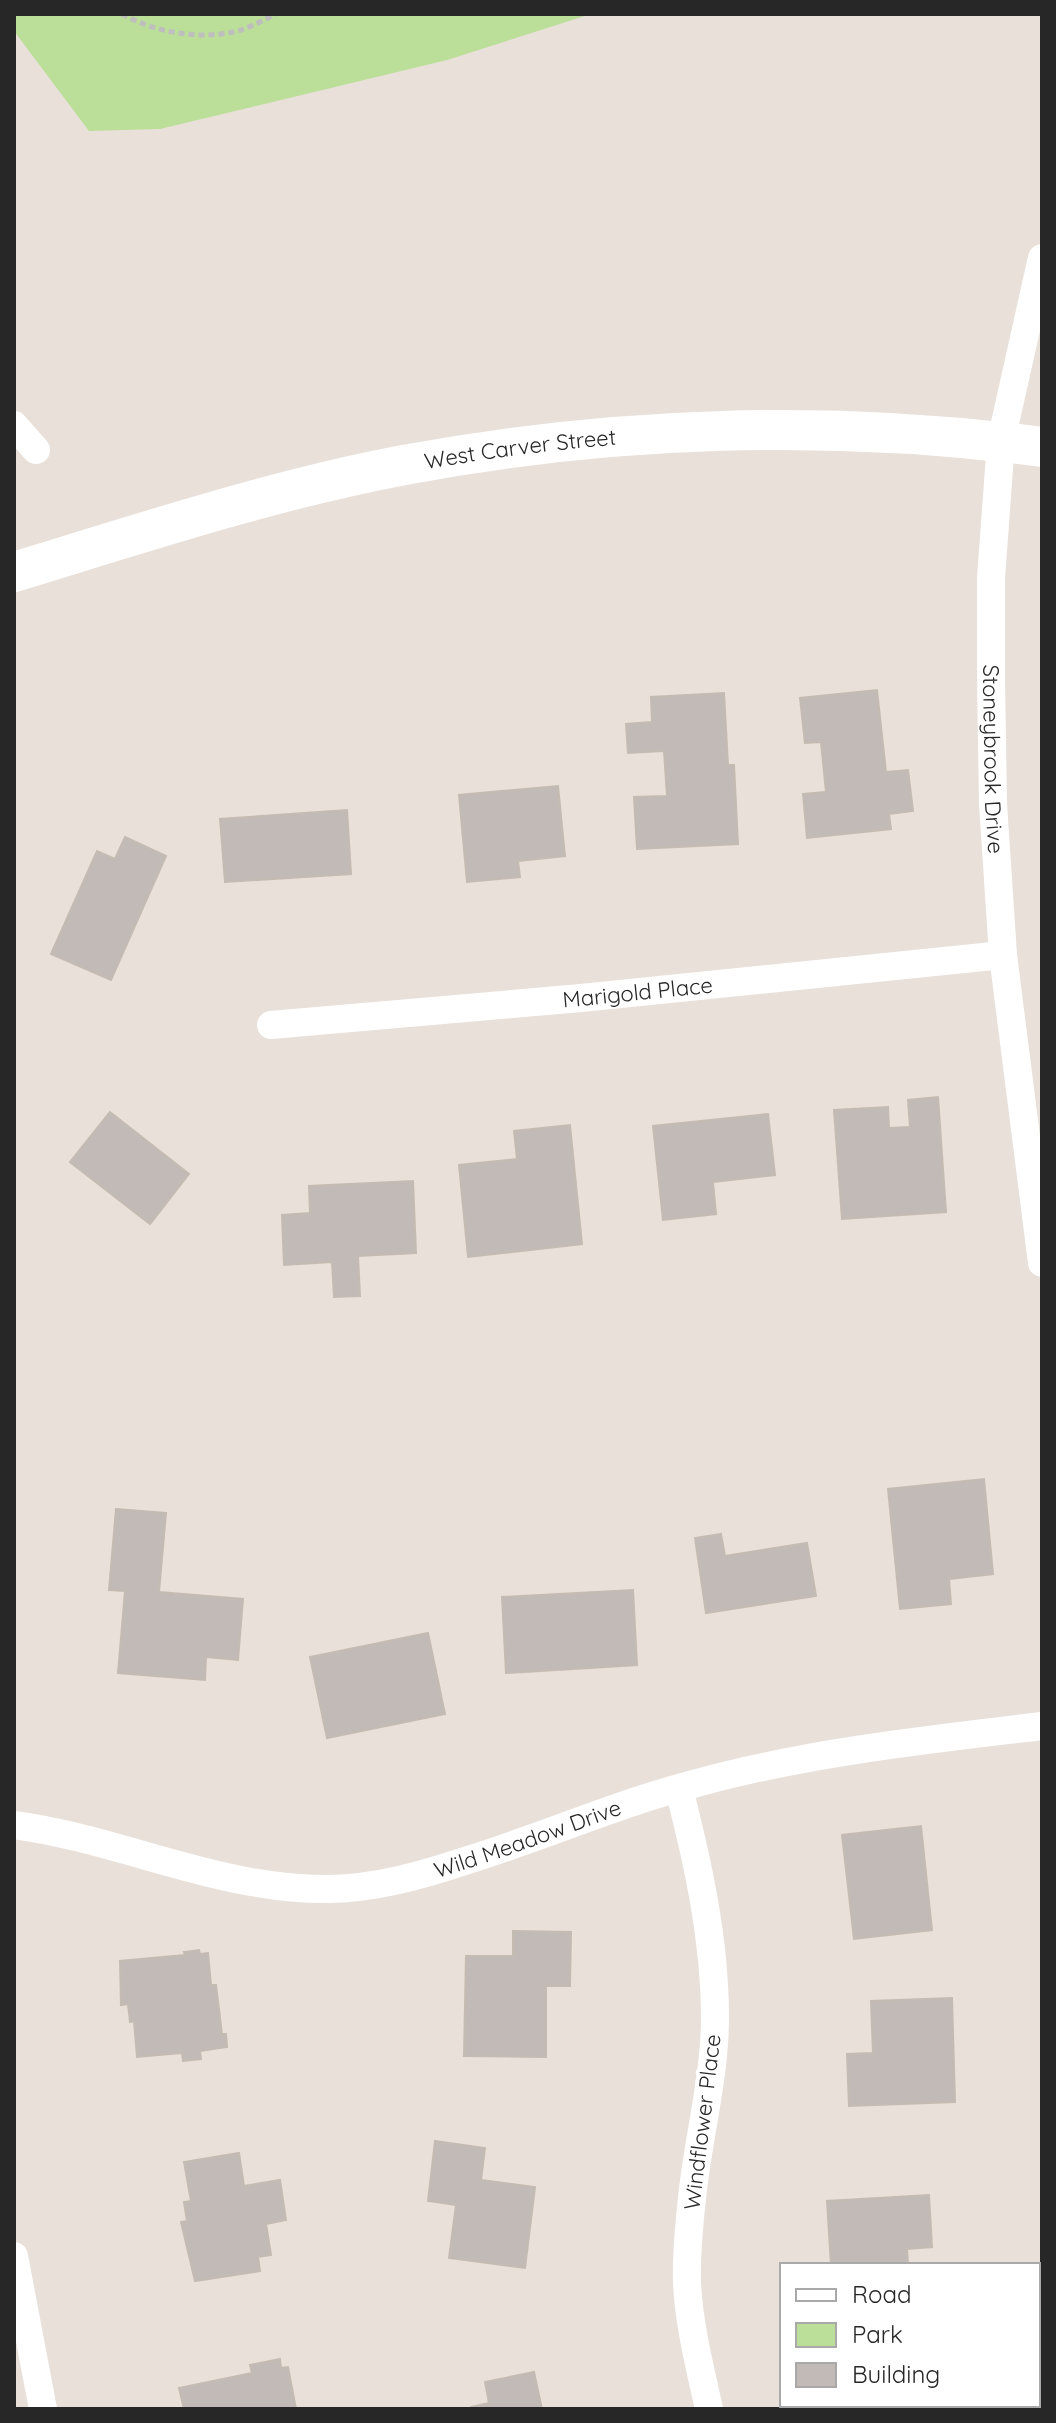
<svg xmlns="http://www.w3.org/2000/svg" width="1056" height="2423" font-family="Quicksand,sans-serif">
  <rect width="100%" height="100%" fill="#e9e0d9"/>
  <path fill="#bbde98" d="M14,14H591L447,60L160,129L89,131L14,31Z"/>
  <path fill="#c1bab6" stroke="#c4bbb3" stroke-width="2" d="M877,690L886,772L908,770L913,811L889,814L891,829L807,838L803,794L826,792L821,742L805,743L800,698Z
    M724,693L728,765H734L738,844L637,849L634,797L667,796L664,751L628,753L626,724L652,722L651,697Z
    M558,786L565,856L518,861L520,877L467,882L459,795Z
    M347,810L351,874L225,882L220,819Z
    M125,837L166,856L111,980L51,954L97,851L115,859Z
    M938,1097L946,1212L842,1219L834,1110L888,1107L889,1128L910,1127L908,1100Z
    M110,1112L189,1174L150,1224L70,1162Z
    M768,1114L775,1175L713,1182L716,1214L663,1220L653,1126Z
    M570,1125L582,1244L468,1257L459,1165L517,1159L514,1131Z
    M413,1181L416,1253L358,1256L360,1296L334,1297L332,1262L284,1265L282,1215L310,1213L309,1186Z
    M984,1479L993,1574L949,1579L951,1604L900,1609L888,1489Z
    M116,1509L166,1513L159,1592L243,1599L238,1660L206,1657L205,1680L118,1673L125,1591L109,1590Z
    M721,1534L725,1556L807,1543L816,1596L706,1613L695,1538Z
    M633,1590L637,1665L506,1673L502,1597Z
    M428,1633L445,1714L327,1738L310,1657Z
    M921,1826L932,1930L854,1939L842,1835Z
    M513,1931L571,1932L570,1986H546V2057L464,2056L466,1956H513Z
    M199,1950L200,1954L208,1953L211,1985H216L222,2034H226L227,2047L200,2051L201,2059L183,2061L182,2053L137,2057L134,2021L130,2022L128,2004L121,2005L120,1961L185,1955L184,1952Z
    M952,1998L955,2102L849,2106L847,2054L873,2053L871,2001Z
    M435,2141L485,2148L481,2180L535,2187L525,2268L449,2258L456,2205L428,2201Z
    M239,2153L244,2186L280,2180L286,2220L266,2224L271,2255L258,2257L260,2271L195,2281L181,2222L187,2221L184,2202L191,2201L184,2162Z
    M929,2195L932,2247L907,2249L908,2265H831L827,2201Z
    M280,2359L281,2368L288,2367L296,2409H184L179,2388L252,2373L250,2365Z
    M534,2372L542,2409H471V2407L489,2403L485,2382Z
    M891,2405H981L983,2409H893Z"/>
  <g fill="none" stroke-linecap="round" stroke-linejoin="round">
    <path stroke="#bebebe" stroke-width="5" stroke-dasharray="6 4" stroke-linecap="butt" d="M122,14C156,33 203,41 241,30C253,26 265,19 276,14"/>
    <g stroke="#fff" stroke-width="28">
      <path id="s1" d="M1042,258L1001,441L991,578V679L993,804L1003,955L1042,1263"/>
      <path d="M14,425L36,450"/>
      <path id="s2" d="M271,1025L581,998L1003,955"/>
      <path d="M679,1789C698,1863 715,1940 715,2017C715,2078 698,2138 692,2198C689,2226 686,2255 687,2283C689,2325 700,2368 709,2409"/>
      <path id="s3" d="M14,1825C119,1839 220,1890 327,1889C374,1889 423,1875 468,1860C545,1836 619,1803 697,1783C810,1752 926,1740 1042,1726"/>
      <path d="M14,2256L43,2409"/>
    </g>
    <path stroke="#fff" stroke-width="40" id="s4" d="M14,572C142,533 272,490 404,465C613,426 831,419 1042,447"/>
  </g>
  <g text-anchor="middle" stroke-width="8" stroke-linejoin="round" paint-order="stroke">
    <g font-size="22" fill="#272727" stroke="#fff">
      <text dy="8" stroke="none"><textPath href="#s4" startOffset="522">West Carver Street</textPath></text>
      <text dy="8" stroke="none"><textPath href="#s1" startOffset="506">Stoneybrook Drive</textPath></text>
      <text dy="8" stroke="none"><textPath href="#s2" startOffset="368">Marigold Place</textPath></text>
      <text dy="8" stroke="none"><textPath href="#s3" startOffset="528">Wild Meadow Drive</textPath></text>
      <text transform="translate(702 2122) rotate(-83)" y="8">Windflower Place</text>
    </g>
  </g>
  <rect width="1056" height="2423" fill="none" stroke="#272727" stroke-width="32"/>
  <rect x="780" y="2263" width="260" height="144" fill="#ffffff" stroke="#a9a9a9" stroke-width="2"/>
  <rect x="796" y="2289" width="40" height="12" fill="#ffffff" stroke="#a9a9a9" stroke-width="2"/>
  <text x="852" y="2303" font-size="24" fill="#272727">Road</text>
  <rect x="796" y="2323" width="40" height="24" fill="#bbde98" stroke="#a9a9a9" stroke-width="2"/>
  <text x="852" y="2343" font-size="24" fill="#272727">Park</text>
  <rect x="796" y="2363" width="40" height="24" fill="#c1bab6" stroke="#a9a9a9" stroke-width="2"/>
  <text x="852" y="2383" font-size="24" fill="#272727">Building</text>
</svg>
